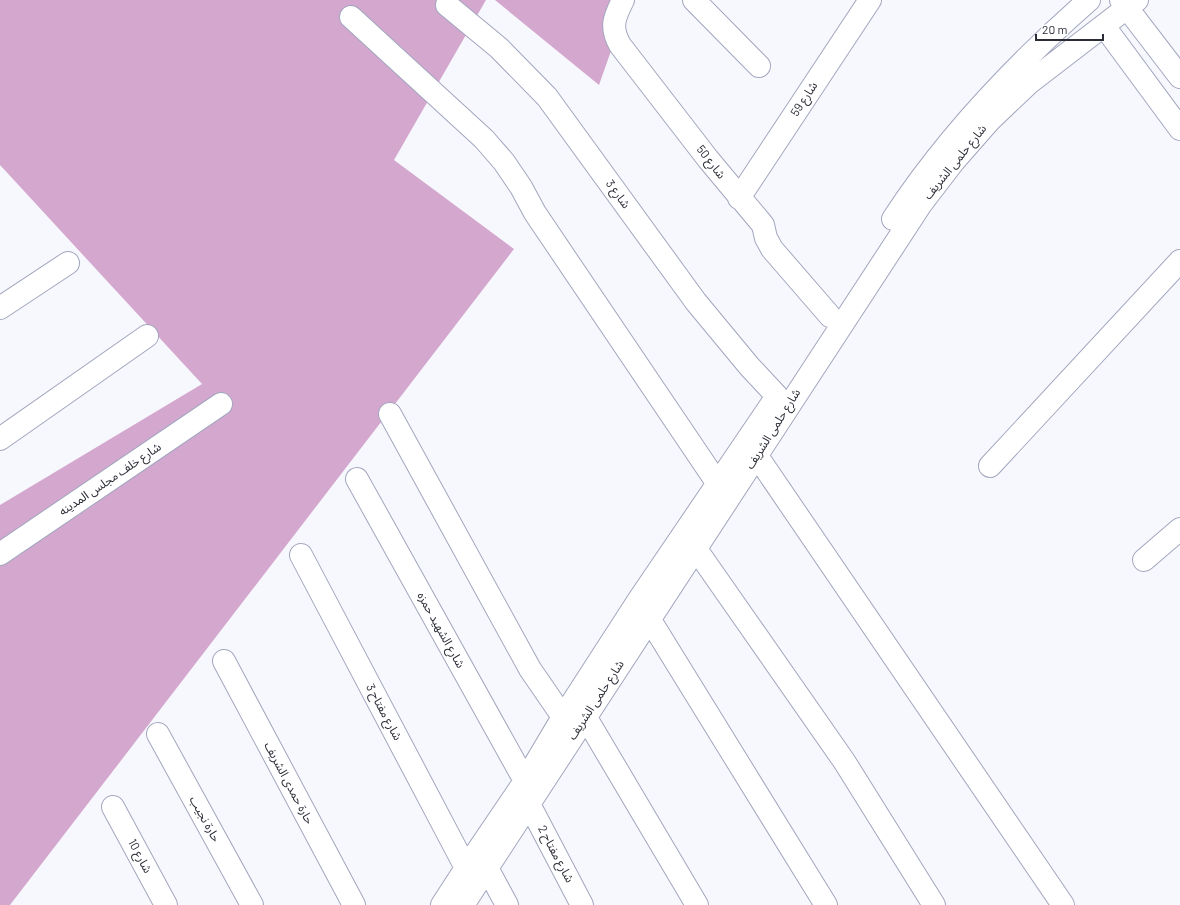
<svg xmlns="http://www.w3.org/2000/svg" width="1180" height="905" font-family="Barlow,'Noto Sans Arabic',sans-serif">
  <rect width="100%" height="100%" fill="#f7f8fd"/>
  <path fill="#d4a8ce" d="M0,0H486L394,160L514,249L10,905H0V505L202,384L0,165Z
    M495,0H629L599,85Z"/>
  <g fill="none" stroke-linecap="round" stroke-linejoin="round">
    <defs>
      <path id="minor" d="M623,0C614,18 610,27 620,45L708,159L763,225L766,238L772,249L830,316
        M694,0L759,66
        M1121,0L1180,77
        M447,5L499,48L547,97L696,302L749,366L777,396
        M351,17L484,139L504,162L521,187L535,213L718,484
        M1104,26L1180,129
        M739,198L870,0
        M893,219C947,136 1015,65 1089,0
        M0,308L68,263
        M390,414L530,669L563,717
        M0,439L147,336
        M757,456L1063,905
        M990,466L1180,261
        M357,479L525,781
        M696,549L844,761L934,905
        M0,554L221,404
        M301,555L466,868
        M1144,560L1180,529
        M642,607L826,905
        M224,661L354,905
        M585,716L697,905
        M158,734L252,905
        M529,804L582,905
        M113,807L166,905
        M487,868L507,905
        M442,905L466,868L525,781L563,717L638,601L771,405
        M463,905L921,204L954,161L990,120L1029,83L1137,0"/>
    </defs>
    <use href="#minor" stroke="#a2a6be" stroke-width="24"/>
    <use href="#minor" stroke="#fff" stroke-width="22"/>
  </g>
  <g text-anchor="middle" stroke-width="3" stroke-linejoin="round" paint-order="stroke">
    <g font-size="12" fill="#2b2d36" stroke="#fff">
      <text transform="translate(804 99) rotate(-57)" y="4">شارع 59</text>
      <text transform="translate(711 162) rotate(52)" y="4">شارع 50</text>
      <text transform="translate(955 162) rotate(-51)" y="4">شارع حلمى الشريف</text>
      <text transform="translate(618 194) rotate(54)" y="4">شارع 3</text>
      <text transform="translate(773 429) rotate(-58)" y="4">شارع حلمى الشريف</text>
      <text transform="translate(110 479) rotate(-34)" y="4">شارع خلف مجلس المدينه</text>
      <text transform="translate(441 630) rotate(61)" y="4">شارع الشهيد حمزه</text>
      <text transform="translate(596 700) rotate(-57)" y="4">شارع حلمى الشريف</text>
      <text transform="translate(384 712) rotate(62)" y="4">شارع مفتاح 3</text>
      <text transform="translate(289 783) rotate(62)" y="4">حارة حمدى الشريف</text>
      <text transform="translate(205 819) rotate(61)" y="4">حارة نجيب</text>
      <text transform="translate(556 854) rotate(62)" y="4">شارع مفتاح 2</text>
      <text transform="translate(140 856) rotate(62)" y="4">شارع 10</text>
    </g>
  </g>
  <path d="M1036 34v6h67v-6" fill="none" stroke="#2b2d36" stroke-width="2"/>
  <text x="1042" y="34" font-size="12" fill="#2b2d36" stroke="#ffffff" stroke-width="3" paint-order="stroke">20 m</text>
</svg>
